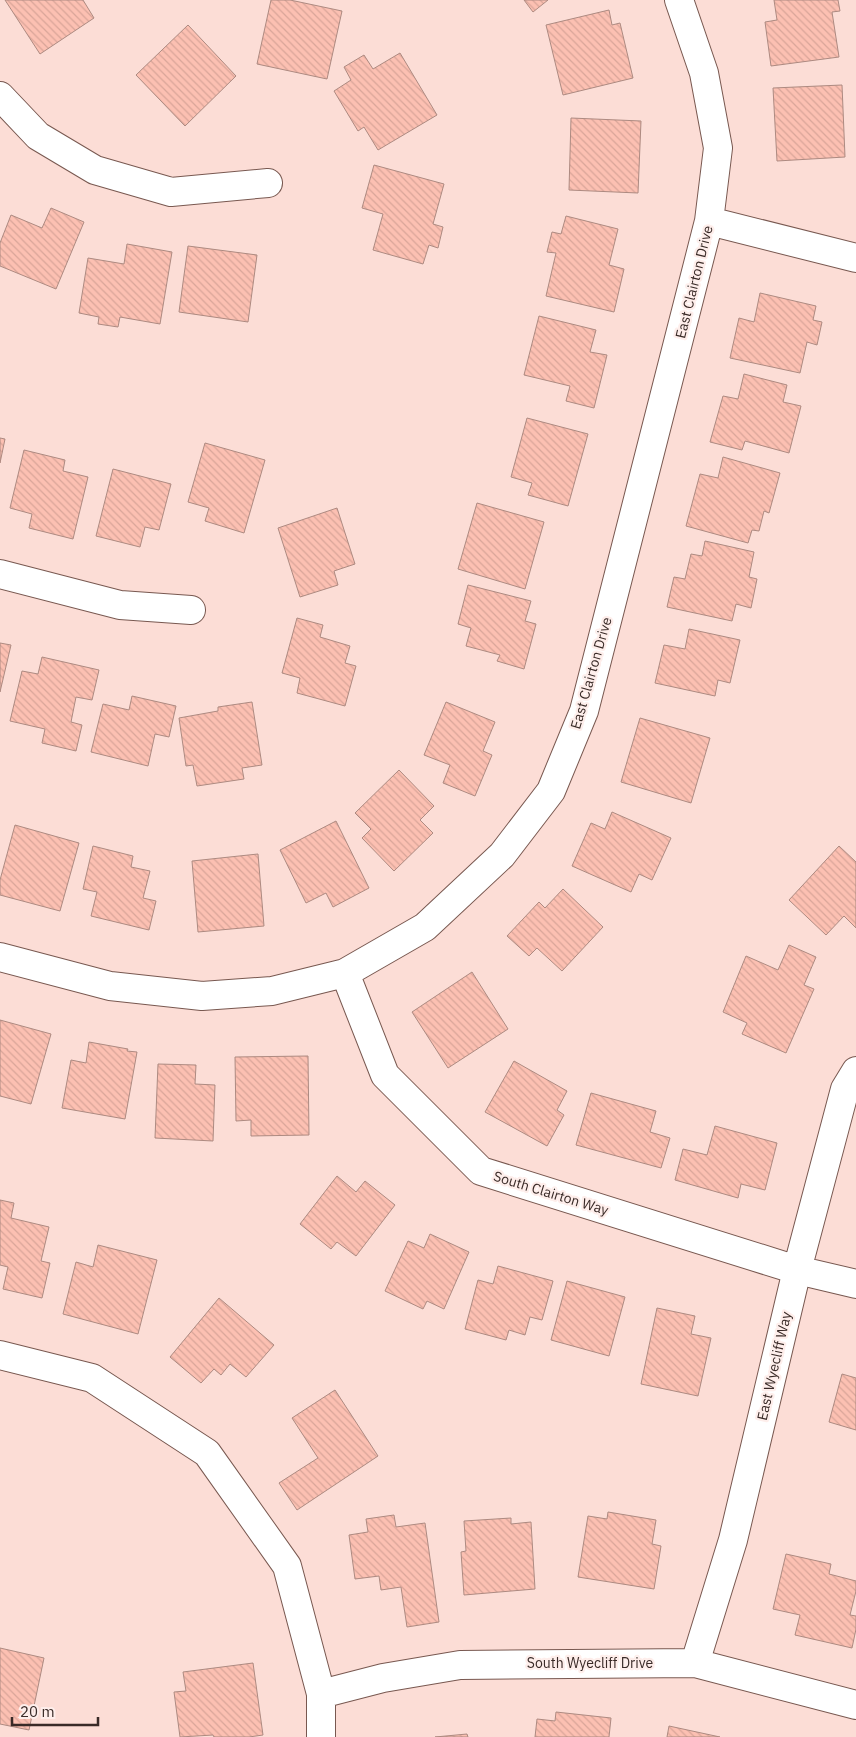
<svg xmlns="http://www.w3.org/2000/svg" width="856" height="1737" font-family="'IBM Plex Sans',sans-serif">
  <defs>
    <pattern id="building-back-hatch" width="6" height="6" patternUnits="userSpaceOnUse" patternTransform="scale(1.25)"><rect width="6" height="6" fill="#fcc0b2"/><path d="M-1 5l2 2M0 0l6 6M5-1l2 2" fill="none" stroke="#d9a599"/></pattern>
  </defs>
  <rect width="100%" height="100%" fill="#fcddd6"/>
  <path fill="url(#building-back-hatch)" stroke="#ad8a81" d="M5,0H83L94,18L40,54Z
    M271,0H290L342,11L327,79L257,64Z
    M524,0H548L533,12Z
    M774,0H838L840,11L832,12L839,57L771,66L765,22L777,20Z
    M609,10L612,25L620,23L633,78L563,95L546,25Z
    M188,25L236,76L185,126L136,75Z
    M400,53L437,115L378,150L364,127L358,131L334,91L351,80L344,67L364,55L373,69Z
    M842,85L845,157L777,161L773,88Z
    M571,118L641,121L638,193L569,190Z
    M374,165L444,184L433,224L443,227L438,248L429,245L423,264L373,250L383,214L362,208Z
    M51,208L84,222L56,289L0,266V243L11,215L42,228Z
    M566,216L618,229L609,265L624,269L614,312L546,296L556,253L547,252L552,232L561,234Z
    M127,244L172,252L160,324L120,317L118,327L98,324L99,317L79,313L88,258L124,264Z
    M188,246L257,255L248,322L179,312Z
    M760,293L816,306L813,320L822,322L817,345L807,342L800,373L730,358L739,318L754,322Z
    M539,316L596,330L590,352L607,355L594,408L566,401L570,386L524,375Z
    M744,374L787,385L783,402L801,406L789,453L745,441L742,450L710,442L723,396L738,399Z
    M527,418L588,434L568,506L528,495L532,483L511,477Z
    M0,438L5,439L0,463Z
    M205,443L265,460L244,533L205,521L209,508L188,502Z
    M24,450L65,460L63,471L88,477L73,539L29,528L32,514L10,508Z
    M723,457L780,473L769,513L764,511L759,531L752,530L748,543L686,526L700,474L718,478Z
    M113,469L171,484L159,530L145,527L140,547L96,536Z
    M477,503L544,522L525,589L458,569Z
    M337,508L355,564L334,571L338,585L300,597L278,528Z
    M705,541L754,552L749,577L757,579L751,608L736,604L732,621L667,607L674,577L685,579L691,554L702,556Z
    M468,585L531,601L525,621L536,624L524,669L497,661L500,655L466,646L471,628L458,624Z
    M297,618L323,625L320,637L350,646L345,663L356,666L345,706L297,693L300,678L282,673Z
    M689,629L740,640L730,683L718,680L715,696L655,683L664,645L685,649Z
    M0,643L11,645L0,692Z
    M42,657L99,670L92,700L76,697L71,722L82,725L76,751L42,743L45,729L10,721L22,671L38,674Z
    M132,696L176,706L169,737L155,734L148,766L91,752L103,704L129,710Z
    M252,702L262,765L242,768L244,779L197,786L193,765L186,766L179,718L218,711V707Z
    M446,702L495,722L483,751L492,755L475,796L443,783L450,765L424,755Z
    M640,718L710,738L691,803L621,782Z
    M399,770L434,806L420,820L433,833L394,871L362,838L371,829L355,813Z
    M612,812L671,838L652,880L639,874L631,892L572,866L591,823L605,829Z
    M336,821L369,888L333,907L326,893L306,903L280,850Z
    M15,825L79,843L60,911L0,895V880Z
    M93,846L133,856L131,867L150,871L143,898L156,901L149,930L91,916L97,892L83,889Z
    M839,846L856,862V928L844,916L826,935L789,900Z
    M258,854L264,926L198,932L192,861Z
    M563,889L603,927L562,971L537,948L529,956L507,936L539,902L545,908Z
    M789,945L816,957L804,985L814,989L786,1053L742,1034L747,1023L723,1012L746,956L778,970Z
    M472,972L508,1029L448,1068L412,1012Z
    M0,1020L51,1034L31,1104L0,1096Z
    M89,1042L128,1049L127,1051L137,1052L125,1119L62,1108L71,1060L86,1063Z
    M308,1056L309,1135L251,1136V1120L236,1121L235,1057Z
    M514,1061L567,1091L557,1110L564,1115L547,1146L485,1112Z
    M158,1064L196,1065L195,1084L215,1085L213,1141L155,1138Z
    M591,1093L656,1111L650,1132L670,1138L661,1168L576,1145Z
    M715,1126L777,1143L765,1190L741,1184L738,1198L675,1180L683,1149L707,1155Z
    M337,1176L356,1192L365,1181L395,1205L356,1256L337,1242L331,1249L300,1224Z
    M0,1200L14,1203L11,1218L49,1227L41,1261L50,1263L42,1298L3,1289L8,1267L0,1265Z
    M430,1234L469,1252L444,1309L427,1301L423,1309L385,1291L408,1241L424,1248Z
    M98,1245L157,1260L138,1334L63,1314L76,1262L93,1267Z
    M498,1266L553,1281L542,1320L530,1317L525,1335L509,1330L506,1340L465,1329L478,1280L493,1284Z
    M567,1281L625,1297L609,1356L551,1340Z
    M219,1298L274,1345L246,1377L230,1364L221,1375L214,1369L201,1383L170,1357Z
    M657,1308L695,1316L691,1334L711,1338L698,1396L641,1384Z
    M842,1374L856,1378V1430L829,1422Z
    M335,1390L378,1456L297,1510L279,1483L318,1458L292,1418Z
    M608,1512L656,1520L652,1544L661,1546L654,1589L578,1577L588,1516L607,1519Z
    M394,1515L396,1527L425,1523L439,1622L407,1627L401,1587L381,1590L379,1576L355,1579L349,1535L368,1532L366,1519Z
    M511,1518V1524L531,1522L535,1589L464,1595L461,1552L466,1551L464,1521Z
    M786,1554L831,1564L829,1574L856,1581V1591L850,1615L856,1616V1629L852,1648L795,1635L800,1615L773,1609Z
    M0,1648L44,1658L29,1730L0,1724Z
    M253,1663L263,1735L249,1737H214L213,1735L180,1737L174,1692L186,1691L183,1672Z
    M556,1712L611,1718L609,1737H535L537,1719L555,1721Z
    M669,1726L720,1737H667Z
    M467,1734L468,1737H435Z"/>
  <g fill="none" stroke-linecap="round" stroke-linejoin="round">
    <defs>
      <path id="minor" d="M0,96L38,136L95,170L171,192L268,183
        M709,221L856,258
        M0,574L120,605L191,610
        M0,957L110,986L202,996L272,991L345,973L425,927L502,855L551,791L584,711L709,221L718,148L704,73L679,0
        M345,973L385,1075L481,1171L797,1270L856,1284
        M0,1355L92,1378L207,1453L287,1566L321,1694V1737
        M695,1663L733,1540L797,1270L845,1089L856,1071
        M321,1694L383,1678L460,1665L695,1663L856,1705"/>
    </defs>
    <use href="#minor" stroke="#785850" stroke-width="30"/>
    <use href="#minor" stroke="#fff" stroke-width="28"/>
  </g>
  <g text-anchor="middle" stroke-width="4.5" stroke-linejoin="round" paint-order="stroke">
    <g font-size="14" fill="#392a27" stroke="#feeeeb">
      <text transform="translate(694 282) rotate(-76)" y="5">East Clairton Drive</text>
      <text transform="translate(591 673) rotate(-74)" y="5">East Clairton Drive</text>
      <text transform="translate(551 1193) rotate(17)" y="5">South Clairton Way</text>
      <text transform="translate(774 1366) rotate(-77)" y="5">East Wyecliff Way</text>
      <text x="590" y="1668">South Wyecliff Drive</text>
    </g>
  </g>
  <path d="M12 1717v8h86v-8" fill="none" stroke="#392a27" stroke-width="2.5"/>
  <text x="20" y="1717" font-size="15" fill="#392a27" stroke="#feeeeb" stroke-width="4" paint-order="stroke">20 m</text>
</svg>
